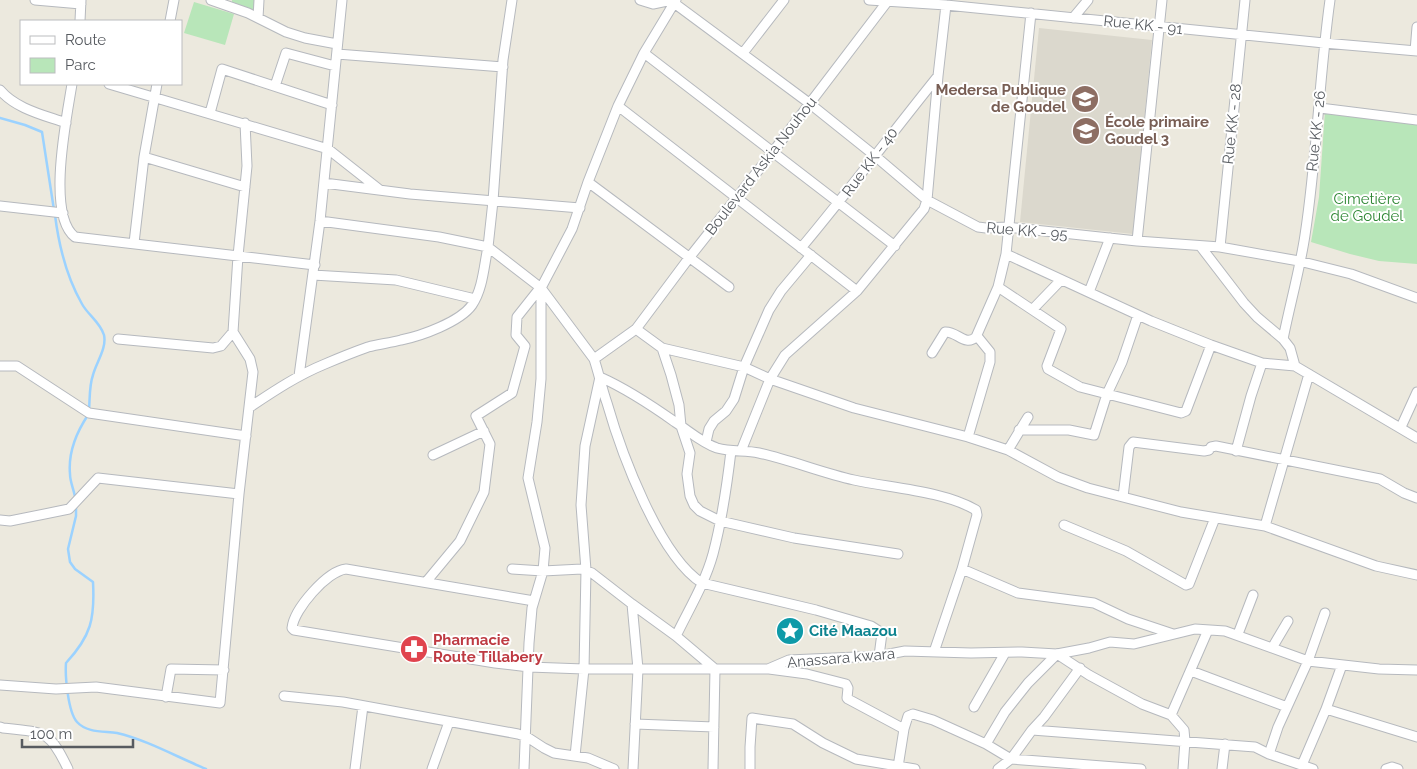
<svg xmlns="http://www.w3.org/2000/svg" width="1417" height="769" font-family="Raleway,sans-serif">
  <rect width="100%" height="100%" fill="#ece9de"/>
  <path fill="#dbd8cd" d="M1039,28L1152,40L1133,234L1020,222Z"/>
  <path fill="#b8e6b9" d="M232,0H254V10L232,2Z
    M194,2L234,14L225,45L184,33Z
    M1325,111L1417,123V264L1379,261L1350,254L1311,242L1319,197Z"/>
  <g fill="none" stroke-linecap="round" stroke-linejoin="round">
    <path stroke="#9bd2ff" stroke-width="2.5" d="M0,118L25,125L42,132L54,210
      M55,215C59,247 66,276 82,304C88,315 100,322 104,335C107,348 96,363 93,375C89,386 90,399 89,410
      M75,497C74,490 70,482 70,474C68,452 76,433 88,415
      M76,505V516L68,549L70,562L75,569L93,582C95,619 91,636 66,663C65,676 68,712 77,722C87,733 104,731 117,733C147,740 177,757 206,769"/>
    <defs>
      <path id="street" d="M35,0L81,4
        M211,0L248,13L286,32L305,38L337,44
        M512,0L503,60L493,201L488,247L541,288
        M640,0L653,4L672,0
        M676,0L644,53L618,106L588,182L572,229L541,288L594,359L636,329L689,258L772,153L887,2
        M869,0L946,5L1324,43L1417,51
        M674,3L809,103L874,155L927,200L978,227L986,228L1007,227L1137,241L1220,247L1299,261L1351,274L1417,298
        M258,18L259,0
        M1073,18L1088,0
        M80,21L81,0
        M170,21L174,0
        M1415,51L1417,27
        M644,53L895,246
        M743,53L784,0
        M337,54L503,67
        M72,84C67,116 46,215 75,237L315,265
        M109,84L328,149L380,190
        M275,86L286,53L335,66
        M0,90C16,109 44,115 66,123
        M618,106L857,291
        M1320,108L1417,120
        M210,113L222,69L332,105
        M144,157L245,187
        M588,182L729,287
        M324,183L410,194L580,208
        M0,206L63,213
        M1137,241L1162,0
        M134,243L144,157L157,84
        M1201,247L1244,303L1257,317L1283,339L1290,348L1295,366L1417,438
        M1220,247L1245,0
        M801,248C848,192 892,133 938,76
        M1006,254L1151,321L1211,345L1262,363L1295,366
        M313,275L396,280L475,299
        M998,287L1061,329L1047,366L1048,369L1080,387L1181,413L1186,411L1211,345
        M1089,292L1110,238
        M1033,309L1061,280
        M636,329L662,348L744,367L770,379L854,408L968,437L1008,450L1058,477L1088,488L1181,512L1265,526L1376,566L1417,575
        M118,339L213,348L221,346L233,332L238,256L247,166L245,123
        M1283,339C1290,304 1300,269 1305,235C1317,157 1319,78 1330,0
        M662,348L671,375L679,405L681,426L690,453L687,474L690,496L694,505L700,511L720,521L794,538L898,554
        M932,353L945,332C957,331 965,347 976,337L998,287L1006,254L1031,13
        M594,359C599,374 602,389 607,403C621,452 659,556 702,583L816,610L871,626L882,633L879,656
        M0,366H17L89,413L246,436
        M299,376L320,221L342,0
        M250,407C274,391 298,375 325,364C339,358 354,352 368,347C379,344 390,343 401,340C421,336 460,322 472,305C483,289 484,265 488,247L439,237L320,221
        M1401,427L1417,392
        M1019,430H1069L1094,435L1107,394L1122,362L1138,315
        M968,437L990,362V352L977,336
        M706,442L709,429L714,421L726,411L734,399L744,367L769,310L781,291L811,255
        M1008,450L1028,417
        M741,451L770,379L785,355L857,291L924,209L927,200L938,76L946,5
        M1236,451L1251,396L1262,363
        M433,455L484,431
        M1123,497L1129,447L1133,442L1204,451L1209,450L1211,447L1216,446L1380,479L1404,493L1417,498
        M0,520L10,521L69,509L98,478L239,494
        M1064,525L1126,551L1186,585L1189,584L1215,518
        M1265,526L1309,374
        M512,569L543,571L582,569L592,573L632,604L676,636L715,669
        M962,569L1018,593L1094,603L1128,619L1173,634
        M426,582L460,541L484,492L490,444L476,416L512,393L525,346L516,335L517,317L540,288
        M534,601L346,569C327,571 294,609 292,628L294,630L495,663L529,667L584,669H768L789,660L879,656L905,651L971,653L1022,652L1057,654L1089,648L1110,642L1134,644L1195,629L1225,631L1308,661L1379,669L1417,670
        M632,604L638,669L633,769
        M1238,634L1253,595
        M676,636C689,609 705,583 713,554C722,520 727,485 731,451
        M1272,648L1288,621
        M1342,665L1326,709L1417,737
        M769,669L807,674L846,684L848,688L847,698L848,699L904,729
        M1191,671L1287,707
        M0,685L56,689L96,687L220,703L239,494L253,372L250,359L233,332
        M284,696L343,702L518,734L527,737L544,748L554,753L588,758L614,769
        M166,697L171,669L224,670
        M974,707L1005,653
        M1171,715L1208,630
        M635,724L714,727
        M0,727L3,728C45,733 49,729 68,769
        M1032,730L1255,747L1269,754L1313,769
        M986,744L1005,712L1028,683L1057,654L1089,675L1142,704L1171,715L1184,730L1185,741L1183,769
        M1269,754L1278,727L1308,661L1325,613
        M575,756L584,669L586,570L581,505L585,446L600,377C627,389 651,405 675,422C689,431 702,443 717,448C731,452 745,450 759,453C791,460 822,473 854,480C891,488 943,491 976,510L977,515L962,569L934,652
        M1302,765L1326,709
        M898,767L904,729L908,716L913,714L933,720L986,744L1011,759L1141,769
        M355,769L363,706
        M432,769L449,722
        M524,769L529,643L532,608L543,571L545,548L528,478L537,422L541,379V288
        M713,769L715,669
        M750,769V747L752,718L793,724L823,743L856,759L915,769
        M998,769L1011,759L1032,730L1044,717L1080,668
        M1222,769L1225,744
        M1386,769L1392,767L1398,769"/>
    </defs>
    <use href="#street" stroke="#b6b9be" stroke-width="11"/>
    <use href="#street" stroke="#fff" stroke-width="9"/>
  </g>
  <defs>
    <symbol id="school-disc" viewBox="-11 -11 22 22"><circle r="9.5" fill="#8d6e63" stroke="#fff"/><path d="M0-5L7-2L0 1L-7-2ZM-4 1L0 2.5L4 1V4Q0 6-4 4Z" fill="#fff"/></symbol>
    <symbol id="sight-disc" viewBox="-11 -11 22 22"><circle r="9.5" fill="#0f9aa8" stroke="#fff"/><path d="M0-6L1.8-2.2L6-1.7L2.9 1.2L3.7 5.4L0 3.3L-3.7 5.4L-2.9 1.2L-6-1.7L-1.8-2.2Z" fill="#fff"/></symbol>
    <symbol id="pharmacy-disc" viewBox="-11 -11 22 22"><circle r="9.5" fill="#e0444e" stroke="#fff"/><path d="M-2-6h4v4h4v4h-4v4h-4v-4h-4v-4h4Z" fill="#fff"/></symbol>
  </defs>
  <g fill-rule="evenodd">
    <use href="#school-disc" x="1069" y="83" width="32" height="32"/>
    <use href="#school-disc" x="1070" y="115" width="32" height="32"/>
    <use href="#sight-disc" x="774" y="615" width="32" height="32"/>
    <use href="#pharmacy-disc" x="398" y="633" width="32" height="32"/>
  </g>
  <g text-anchor="middle" stroke-width="4" stroke-linejoin="round" paint-order="stroke">
    <g font-size="15" fill="#575b60" stroke="#fff">
      <text transform="translate(1143 25) rotate(6)" y="5">Rue KK - 91</text>
      <text transform="translate(1232 124) rotate(-84)" y="5">Rue KK - 28</text>
      <text transform="translate(1316 131) rotate(-84)" y="5">Rue KK - 26</text>
      <text transform="translate(870 162) rotate(-53)" y="5">Rue KK - 40</text>
      <text transform="translate(761 166) rotate(-52)" y="5">Boulevard Askia Nouhou</text>
      <text transform="translate(1027 231) rotate(5)" y="5">Rue KK - 95</text>
      <text transform="translate(841 658) rotate(-5)" y="5">Anassara kwara</text>
    </g>
    <g font-size="15" font-weight="bold" fill="#785e54" stroke="#fff" text-anchor="end">
      <text x="1066" y="95">Medersa Publique<tspan x="1066" dy="17">de Goudel</tspan></text>
      <text x="1105" y="127" text-anchor="start">École primaire<tspan x="1105" dy="17">Goudel 3</tspan></text>
    </g>
    <g font-size="15" fill="#2f8735" stroke="#fff">
      <text x="1367" y="204">Cimetière<tspan x="1367" dy="17">de Goudel</tspan></text>
    </g>
    <g font-size="15" font-weight="bold" fill="#0d838f" stroke="#fff" text-anchor="start">
      <text x="809" y="636">Cité Maazou</text>
    </g>
    <g font-size="15" font-weight="bold" fill="#be3a42" stroke="#fff" text-anchor="start">
      <text x="433" y="645">Pharmacie<tspan x="433" dy="17">Route Tillabery</tspan></text>
    </g>
  </g>
  <rect x="20" y="20" width="162" height="65" fill="#ffffff" stroke="#bcbdbf"/>
  <rect x="30" y="36" width="25" height="8" fill="#ffffff" stroke="#bcbdbf"/>
  <text x="65" y="45" font-size="15" fill="#575b60">Route</text>
  <rect x="30" y="58" width="25" height="15" fill="#b8e6b9" stroke="#bcbdbf"/>
  <text x="65" y="70" font-size="15" fill="#575b60">Parc</text>
  <path d="M22 739v8h111v-8" fill="none" stroke="#575b60" stroke-width="2.5"/>
  <text x="30" y="739" font-size="15" fill="#575b60" stroke="#ffffff" stroke-width="4" paint-order="stroke">100 m</text>
</svg>
